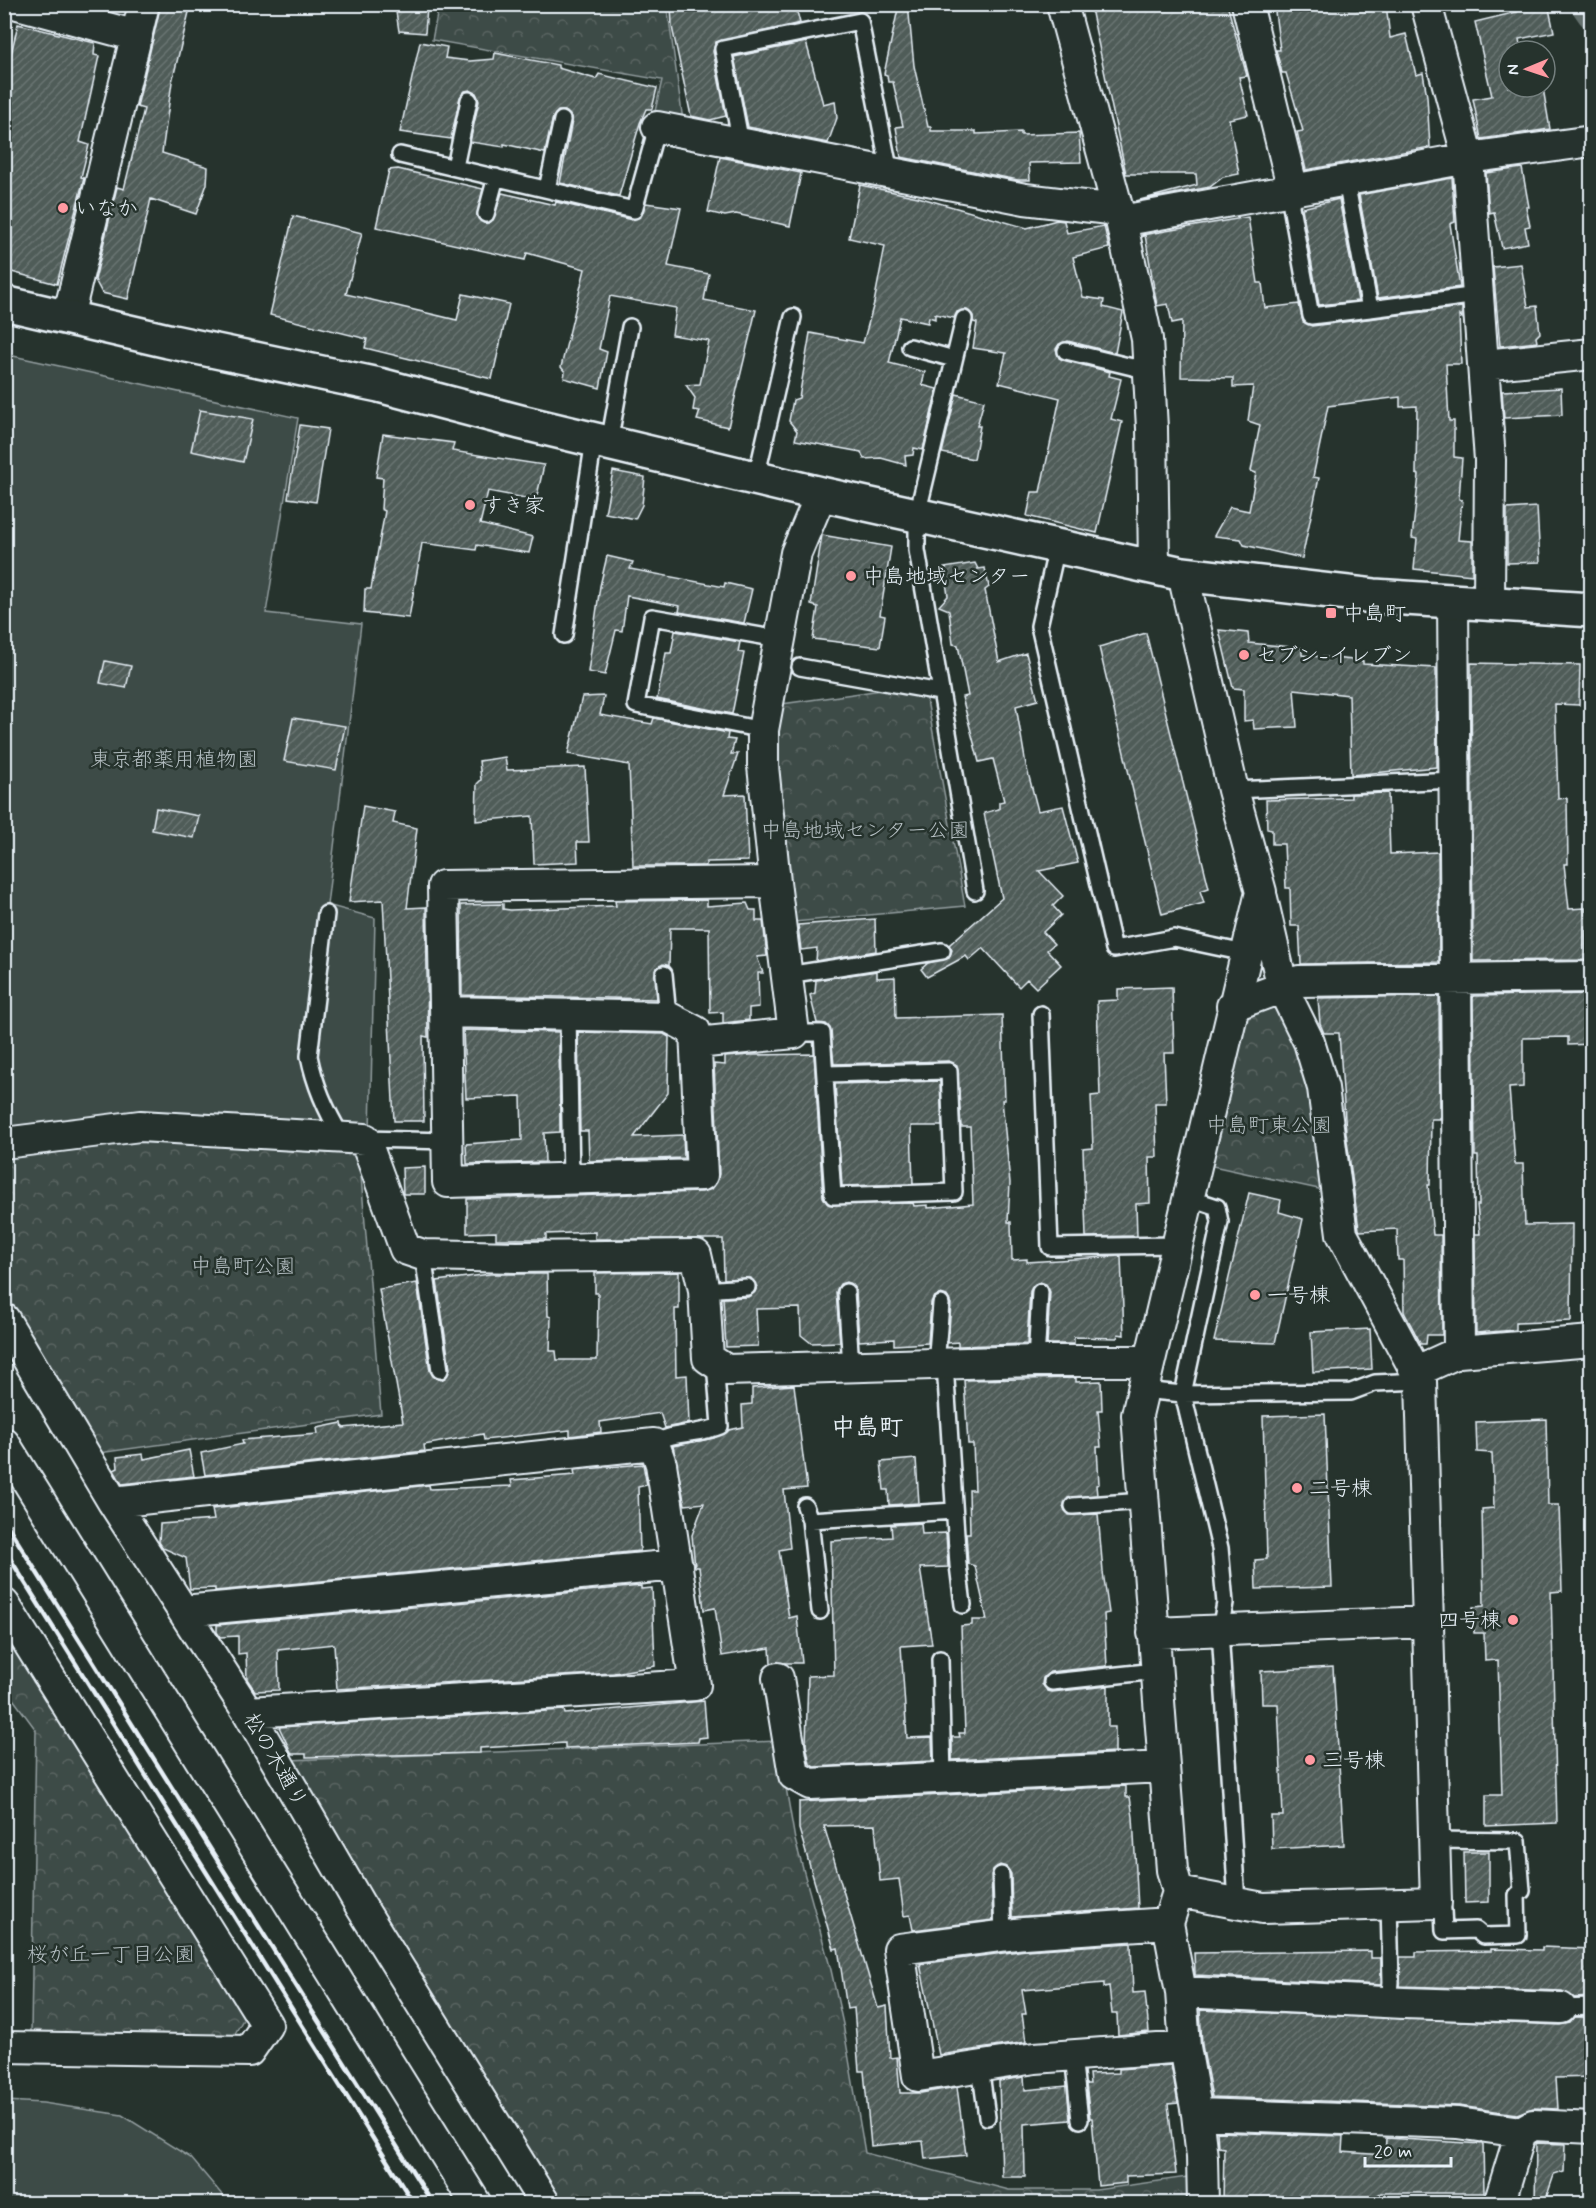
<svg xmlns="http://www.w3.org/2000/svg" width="1596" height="2208" font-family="Mynerve,'Klee One',sans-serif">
  <defs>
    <pattern id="forest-crowns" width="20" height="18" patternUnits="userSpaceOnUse" patternTransform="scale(1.5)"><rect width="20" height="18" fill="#3e4b47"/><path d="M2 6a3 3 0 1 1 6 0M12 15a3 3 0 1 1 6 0" fill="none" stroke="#5a6562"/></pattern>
    <pattern id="building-hatch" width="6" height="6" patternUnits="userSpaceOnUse" patternTransform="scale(1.5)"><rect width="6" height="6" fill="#505c59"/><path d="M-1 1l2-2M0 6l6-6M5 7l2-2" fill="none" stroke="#697472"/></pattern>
  </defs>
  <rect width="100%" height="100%" fill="#26332d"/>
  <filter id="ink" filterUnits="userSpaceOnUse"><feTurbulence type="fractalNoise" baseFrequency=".0167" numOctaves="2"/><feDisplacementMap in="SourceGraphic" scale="12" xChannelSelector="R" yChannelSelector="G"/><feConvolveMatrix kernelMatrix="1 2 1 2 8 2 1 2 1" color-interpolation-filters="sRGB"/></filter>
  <g filter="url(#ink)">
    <path fill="url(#forest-crowns)" stroke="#939ea0" stroke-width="1.5" d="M439,5H667L684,128L653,120L662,80L432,40Z
      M924,684L965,906L794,922L771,772L775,705Z
      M1274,1003L1301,1043L1328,1191L1208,1165L1243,1014Z
      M141,1134L346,1146L360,1164L381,1414L99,1453L5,1297L4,1154Z
      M4,1630L245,2016L233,2037L31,2032L36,1730L5,1688Z
      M778,1741L795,1840L831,1970L843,2024L865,2153L1009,2190H1096L1194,2176V2203H563L289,1760Z"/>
    <path fill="#3e4b47" stroke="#939ea0" stroke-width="1.5" d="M4,354L298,418L266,613L361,624L327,905L375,918L370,1131L5,1134Z
      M5,2101L43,2103L122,2115L191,2158L229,2203H5Z"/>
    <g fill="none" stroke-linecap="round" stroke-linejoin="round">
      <path stroke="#636f6d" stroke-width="30" d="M1585,4L1592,14"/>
    </g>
    <path fill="url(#building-hatch)" stroke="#e8f1f8" stroke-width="1.5" d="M161,4H191L172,82L162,153L208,167L207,184L196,214L151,199L128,299L102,293L95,280L117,187L124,189L144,109L137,107Z
      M671,4H795L800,23L716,42L713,51L726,116L710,120L691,116L672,27Z
      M899,4H908L914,66L928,127H931V131H976V134L1021,132V135L1079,133L1081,162L1029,163L1030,180H1018L901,157L896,127L903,126L893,82H888L887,75L884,74Z
      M1090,4H1227L1247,76L1239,77L1248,115L1229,119L1239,174L1223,177L1210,187L1136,201L1197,185L1196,174H1126Z
      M1274,4H1386L1390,38L1406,34L1416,75L1423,73L1427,96L1430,147L1306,170L1297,132L1303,131L1286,73H1282L1276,50H1280Z
      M1515,4H1548L1554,32L1519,39L1521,51H1509V87H1529L1530,91L1543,88L1550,129L1481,139L1473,99L1492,96L1475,22L1517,12Z
      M395,5L427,8L425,33L399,31Z
      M18,24L95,43L94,55L99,56L80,142L89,145L81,177L84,178L57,284L4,270V84Z
      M420,42L447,47L445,58L470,61L494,59L495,53L558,65V68L596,79L599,74L657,88L652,109H646L640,123L619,196L560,183L572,121L571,117L565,111H558L553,117L545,153L504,144V147L470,142L479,101L476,93L470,90L465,91L460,97L451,139L400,132Z
      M806,42L823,104L835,101L837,118L828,143L748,127L734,57Z
      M720,157L801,173L790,226L736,214L725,216L708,212Z
      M1522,168L1529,207H1526L1530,226L1525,227L1528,243L1502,248L1494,212L1489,213L1486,173Z
      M398,169L483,189L477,216L484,223L493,220L502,193L555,205L556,202L632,220L641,216L646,203L681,208L668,266L709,274L704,300L756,310L728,427L697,420L700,411L693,410L695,398L686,385L700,384L709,341L672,335L676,308L610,296L599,349L607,352L600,388L564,378L565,372L561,367L585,269L527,253L525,260L376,227L389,170Z
      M1452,178L1455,222L1450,224L1460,287L1378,298L1359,195Z
      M860,185L918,197L1027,228L1057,220L1064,221L1067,233L1104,226L1109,248L1073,257L1083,297L1104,300L1103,307L1123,312L1115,353L1068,341L1059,344L1056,349L1059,358L1063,360L1110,372L1109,376L1121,379L1111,419L1122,422L1097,533L1027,516L1032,492H1040L1060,398L999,383L1006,353L973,348L977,323L973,322V316L967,310L957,312L954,318L935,314V319L929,317L928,323L900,317L889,363L925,372L922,385L937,389L923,450L914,448L913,455L905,456L906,465L881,458L864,459L861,452L795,440L797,431L789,421L793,400L799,398L810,333L863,343L874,303L885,246L849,238Z
      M1339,199L1358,301L1319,305L1302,208Z
      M293,216L362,233L346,294L457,320L463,294L509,304L492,379L365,348L367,339L270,315Z
      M1248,217L1258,283H1262L1265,308L1299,304L1303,322L1312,326L1462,307V318L1459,315L1461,364H1446L1449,421H1454V457L1462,458L1459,499L1462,500L1458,540L1472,541V575L1414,569L1417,539L1412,538L1419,475L1416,474L1417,406L1400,407V397L1328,406L1313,477L1319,478L1302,558L1244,545L1241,539L1214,536L1230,507L1249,511L1256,473L1251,471L1260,425L1248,421L1253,386L1233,387V378L1181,377L1182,321L1172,323L1168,304L1157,306L1145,235L1142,237V235Z
      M1521,264L1528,307L1537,306L1540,333L1536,337L1537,342L1500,346L1493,267Z
      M1561,388L1562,415L1504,418L1502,391Z
      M956,394L984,401L977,426H980L974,459L942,453Z
      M200,410L253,419L243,462L191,451Z
      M300,425L328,429L316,502L288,498Z
      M383,434L454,443L452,451L544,465L536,500L488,491L480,524L533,537L529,553L477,545L476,550L422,543L409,618L364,613L365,589H371L385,511L381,509L383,478L376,477Z
      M613,471L645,477L642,505L635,519L605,513Z
      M1537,507L1540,562L1507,563V509Z
      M822,535L891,547L880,615L885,616L880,647L813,639L818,607L811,605Z
      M607,556L633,562L630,569L724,587L725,583L752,589L744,623L679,612L680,606L627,596L622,631L616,630L605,675L588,672L600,586Z
      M975,563L978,569L985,568L989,587L985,590L999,662L1026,653L1038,700L1016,706L1026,765L1038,811L1063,806L1078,863L1039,871L1063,896L1053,906L1061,915L1043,932L1054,944L1047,950L1061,965L1036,988L1027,979L1019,987L983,948L969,960L966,956L927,977L921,969L928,963L949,958L952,950L949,945L1002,898L984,813L999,809V802L1004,801L993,759L979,762L962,697L968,696L958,645L953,644L949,610L939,606L948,596L944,568Z
      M1219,630L1248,633L1249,643L1302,648V655L1363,661V664L1436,668L1437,767L1351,775L1349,695L1294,689L1297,727L1254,729L1253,720L1244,721V689L1233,688Z
      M675,631L740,642L738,652L744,653L732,714L657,699L666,653H671Z
      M1146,633L1209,888L1200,891L1204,903L1162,914L1099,647Z
      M105,661L131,666L126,688L100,683Z
      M1471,663L1580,665L1579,705L1555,704L1558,799L1567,798L1568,864H1564L1569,909L1585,908L1586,960L1473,961Z
      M604,696L600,715L652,724L654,718L728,733L727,739L735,740L731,754H738L724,795L745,794L748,861L706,862V866H633L629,765L568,754L582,697Z
      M293,718L345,726L336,770L284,761Z
      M505,757L507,770L585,767L589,842H577L578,862L534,864L532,816L476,821L477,784L481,780L479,761Z
      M1388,793L1390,854L1438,852L1439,962L1301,964L1299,926H1291L1290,888H1286L1284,844H1272V830L1267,829L1266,800L1351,798V794Z
      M363,806L395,812L393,823L417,828L407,908L426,907L428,1037L423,1036L424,1121H394L383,900L349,902Z
      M156,808L199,816L194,838L152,830Z
      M707,900V906L747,903L750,910H756V921H763L767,956L757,957L763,973H758L759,1007L749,1008V1020L723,1023V1012L710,1013L709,928H670L669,966L663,964L655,970L657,999L462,995L461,905L503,904V909L510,910L616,906L615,901Z
      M875,919L876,951L816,961L817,948L801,950L798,925Z
      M877,971V978L895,977L896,1018L1002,1015L1005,1100H1002L1010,1183L1008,1222H1011L1012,1260L1027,1259V1262L1121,1256L1124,1335L1118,1334L1117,1338L1074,1337V1344H1047L1050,1292L1046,1284L1040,1282L1035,1284L1030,1291L1027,1344L958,1346V1342L948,1343L951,1304L947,1296L941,1294L933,1298L931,1303L928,1343L894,1345V1339L859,1341L856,1291L851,1284L846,1282L840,1284L836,1292L840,1342L811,1343L801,1335L800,1308L756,1309L758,1346L726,1347L723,1298L748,1297L755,1292L757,1287L751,1278L724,1279L723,1239H595V1232L546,1234V1239H496V1232L467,1233V1199L702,1192L712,1189L717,1182L719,1174L714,1064L725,1065V1057L750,1055L814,1054L823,1197L828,1204L913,1203L914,1206L928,1205V1208L973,1204L970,1127H961L957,1065L949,1061L834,1064L830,1028L826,1024L817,1023L810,995L815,993L816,980Z
      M1172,987L1174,1053H1164L1166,1103H1155L1157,1157H1149L1150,1203L1136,1204L1137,1236L1086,1237L1083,1149L1093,1148L1091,1096L1100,1095L1097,1001L1118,1000V989Z
      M1592,994V1044L1568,1045V1037L1523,1038V1087L1509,1088L1515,1164H1523L1525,1225L1572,1224L1571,1321L1516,1323V1330L1476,1333L1475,1234H1480L1477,1205H1479L1478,1156H1475L1473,996Z
      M1439,996L1440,1119H1431L1430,1185H1428L1433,1235H1441L1442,1335H1427L1426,1344H1421L1404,1312L1403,1260H1398L1397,1229L1360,1231L1359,1229L1346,1133L1339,1033H1324L1320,1024L1318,998Z
      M463,1030L559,1032L560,1132L544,1133L545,1162L467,1164L466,1144L522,1140L521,1096L466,1098Z
      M578,1032L664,1034L669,1037L668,1093L634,1137L683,1135L684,1158L589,1161L588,1131H580Z
      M940,1081L942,1126H911L913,1184L842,1186L835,1084Z
      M425,1167V1194H403L402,1168Z
      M1249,1193L1281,1200L1279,1212L1303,1219L1275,1343L1214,1341Z
      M679,1272V1309H675L676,1376L687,1375L689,1423L665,1428L660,1413L600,1422L601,1432L570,1436V1430L484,1440L483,1434L424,1445L425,1451L205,1475L201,1453L243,1444L242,1440L318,1434L317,1428L342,1423L343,1428L403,1422L379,1289L417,1283L430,1371L433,1376L441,1380L446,1377L450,1369L437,1281L490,1274H547L548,1316L551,1317L550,1351H556L557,1360H597L598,1293H595V1273Z
      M1370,1329L1372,1369L1313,1372L1311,1332Z
      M1076,1378V1382L1101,1381L1102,1410H1098L1101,1447H1097L1099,1484L1096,1485L1097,1495L1068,1498L1063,1507L1069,1515L1098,1514L1103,1572L1109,1613L1104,1614L1107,1666L1050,1672L1043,1678L1042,1684L1048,1691L1052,1692L1108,1686V1727H1115V1752L952,1760V1737H960L959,1733H965L961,1626L972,1625V1620H987L975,1566L968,1564L966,1533H970L969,1490H975L973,1444H968L964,1380Z
      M794,1385L807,1488L784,1490L790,1548L779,1550L789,1618L797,1616L802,1663H771L770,1648L722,1656L715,1608L704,1610L699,1567H695L692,1535L704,1503L685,1505L673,1446L714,1438L729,1430L743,1427L742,1405L752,1404V1388Z
      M1325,1414L1332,1587L1256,1589L1255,1560L1267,1559L1263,1416Z
      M1546,1419L1548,1505H1559L1562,1591L1551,1592L1557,1823L1486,1826V1795H1502L1498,1660L1485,1661L1484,1633H1474L1473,1607L1484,1606L1482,1509L1494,1508L1492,1453L1477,1452L1476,1422Z
      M189,1450L194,1476L122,1484L114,1470L118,1468L117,1457L143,1454L144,1459Z
      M916,1459L919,1503L889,1505L888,1490H884L881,1462Z
      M643,1464L647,1485L638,1487L640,1551L215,1591V1588L190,1589L186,1558L163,1548L159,1542L160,1524L214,1520L212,1509L429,1485L430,1489L512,1486L511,1480L575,1475L574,1470Z
      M921,1523L922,1534L946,1533L948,1567L920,1568L932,1644L901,1646L907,1738L932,1737L933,1761L814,1767L810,1764L806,1745L808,1676L834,1675L831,1541L892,1537L891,1525Z
      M641,1586V1589L652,1588L655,1666L614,1673L337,1689L334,1644L278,1650L279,1690L255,1691L247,1679L246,1653L238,1654V1636L220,1637L217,1632V1625Z
      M1333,1667L1344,1845L1272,1849L1271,1816H1283L1278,1704H1262L1261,1671Z
      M704,1701L707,1737L699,1738L698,1742L565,1748V1743L480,1748V1753L306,1757V1754H292L279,1727L564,1710L565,1714Z
      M1126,1786V1797H1130L1133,1817L1138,1908L1012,1917L1011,1874L1006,1867L1000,1865L993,1870L991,1875L993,1920L913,1930L910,1915L904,1916L899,1879L880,1881L875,1825L824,1826L878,2008L887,2006L890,2058L897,2057L900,2093H921L957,2087L966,2155L925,2159L923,2141L871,2146L864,2071H859L854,2008L847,2009L838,1948L834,1949L799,1829V1802Z
      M1464,1852H1489V1902L1465,1903Z
      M1131,1943L1133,1993L1145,1992L1149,2032L1118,2035L1117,2014H1112L1109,1986L1104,1987V1983L1022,1990L1026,2014H1022L1026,2042L939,2055L920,1964L1026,1950Z
      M1542,1947L1592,1949V1997L1574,1998L1562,1991L1400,1986V1957H1416V1952L1491,1951V1949L1542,1950Z
      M1371,1951V1958H1381V1985L1195,1975V1972L1194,1953Z
      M1200,2010L1560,2025L1570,2023L1575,2017H1592V2077L1556,2078L1558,2109L1533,2108L1517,2114L1459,2106L1212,2097L1202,2045Z
      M1171,2065L1178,2103L1168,2104L1176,2174L1126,2176V2183L1098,2186L1092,2118H1090L1086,2084H1090L1089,2074L1119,2073V2069Z
      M1024,2077L1025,2090L1067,2086L1070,2120L1024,2124L1025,2177H1002L999,2081Z
      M1217,2132L1343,2136L1342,2152L1385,2155L1386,2138L1483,2144L1484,2193H1381L1378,2195V2204H1223L1224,2148L1218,2147Z
      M1536,2143L1565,2144L1564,2172L1554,2175L1544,2204H1535Z"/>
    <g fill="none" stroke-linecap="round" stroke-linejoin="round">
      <defs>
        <path id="service" d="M741,144L723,49L860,21L890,173
          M400,155L634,210L657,127
          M455,167L469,100
          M1346,181L1370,309L1478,295
          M547,189L562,120
          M1293,190L1291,206L1311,316L1370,309
          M486,214L496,177
          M964,319L917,515V550L975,891
          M910,347L954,359
          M1066,351L1149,371
          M609,443L630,327
          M756,478L793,317
          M1057,547L1039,626L1114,949L1174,938L1245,953
          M564,635L594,440
          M800,667L940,692
          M763,730L636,705L652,617L779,639
          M1233,790L1454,780
          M326,914L309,1056C315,1086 326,1111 342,1137
          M664,974L668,1017
          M787,975L942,951
          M568,1014L571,1179
          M1041,1014L1050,1247L1176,1245
          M794,1033H822L833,1196L954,1192L949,1071L826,1074
          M365,1139L449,1141
          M1187,1197L1217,1207L1220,1222L1183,1394L1220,1548L1225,1603L1220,1630L1237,1903
          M423,1255L440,1370
          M704,1290L747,1287
          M846,1292L851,1366
          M1036,1361L1040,1292
          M945,1364L958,1565L963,1605
          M936,1365L941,1304
          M1142,1390L1183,1394L1351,1392L1375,1383L1421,1381
          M654,1444C673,1431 699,1435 720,1426L715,1363
          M805,1506L810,1520L820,1611
          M1073,1506L1144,1501
          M810,1520L954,1511
          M940,1659L943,1777
          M1052,1682L1156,1671
          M1434,1840L1518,1841L1522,1891L1517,1895L1518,1935L1483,1936L1476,1930L1444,1931L1443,1910L1435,1903
          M1001,1875L1003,1936
          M1389,1904L1391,1982L1389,2003
          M1561,2008L1592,2007
          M1073,2055L1080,2120
          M980,2066L987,2117"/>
        <path id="minor" d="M18,4L137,36
          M1062,4L1121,221L1147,339L1152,428L1154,566
          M1247,4L1293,190
          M1426,4L1468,158L1490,460L1489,603
          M657,127L1025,199L1117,210
          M1121,221L1468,158L1592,141
          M68,317L144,4
          M1484,365L1592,354
          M1183,574L1233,790L1261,892L1137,1415L1172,1870L1178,1892L1168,1923L1181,1992L1185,2047L1197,2114L1202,2157L1203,2204
          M1453,601L1459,1352
          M1232,1006L1299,981L1592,977
          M446,1012L668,1017L695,1031L702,1175L448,1182L443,886L775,882
          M697,1043L794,1033L775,882L763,766V730L796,553L821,494
          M4,1143L140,1126L365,1139L405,1249L423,1255L517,1257L696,1255L704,1290L708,1358L726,1370L1036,1361H1149
          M4,1319L113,1502L248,1712L360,1905L545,2204
          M1415,1372L1459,1352L1592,1341
          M4,1443L476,2204
          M113,1502L654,1444L661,1464L695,1685L248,1712
          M4,1604L267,2025L249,2051L4,2047
          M183,1611L677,1565
          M1153,1633L1428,1622
          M778,1678L794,1775L810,1784L1164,1767
          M1178,1892L1263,1908L1436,1903L1421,1381L1342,1234L1323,1088L1309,1042L1283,989L1262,898
          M1168,1923L1024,1933L899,1949L918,2076L1035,2058L1185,2047
          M1181,1992L1404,2003L1561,2008
          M1197,2114L1458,2123L1521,2132L1499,2204
          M1521,2132L1533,2125L1592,2128"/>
        <path id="secondary" d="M4,303L168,341L379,385L520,422L821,494L1183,574L1374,596L1592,610"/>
      </defs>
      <use href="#service" stroke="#e8f1f8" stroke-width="20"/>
      <use href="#minor" stroke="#e8f1f8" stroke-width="34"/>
      <use href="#secondary" stroke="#e8f1f8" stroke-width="38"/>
      <use href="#service" stroke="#26332d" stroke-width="15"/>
      <use href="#minor" stroke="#26332d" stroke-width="30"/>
      <use href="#secondary" stroke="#26332d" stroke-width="33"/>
      <path stroke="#e8f1f8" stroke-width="4.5" d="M4,1520L433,2204
        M4,1549L414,2204"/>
    </g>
  </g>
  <g fill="#ff9aa2" stroke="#26332d" stroke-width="2">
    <circle cx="63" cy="208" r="6"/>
    <circle cx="470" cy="505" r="6"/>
    <circle cx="851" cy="576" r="6"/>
    <rect x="1325" y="607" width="12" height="12" rx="3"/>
    <circle cx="1244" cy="655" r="6"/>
    <circle cx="1255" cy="1295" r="6"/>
    <circle cx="1297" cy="1488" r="6"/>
    <circle cx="1513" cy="1620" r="6"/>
    <circle cx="1310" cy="1760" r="6"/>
  </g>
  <g text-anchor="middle" stroke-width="5" stroke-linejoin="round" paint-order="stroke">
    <g font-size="21" fill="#e8f1f8" stroke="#26332d" text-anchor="start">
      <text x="75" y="215">いなか</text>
      <text x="482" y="512">すき家</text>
      <text x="863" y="583">中島地域センター</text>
      <text x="1343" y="620">中島町</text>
      <text x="1256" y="662">セブン-イレブン</text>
      <text x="1267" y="1302">一号棟</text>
      <text x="1309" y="1495">二号棟</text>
      <text x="1501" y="1627" text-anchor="end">四号棟</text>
      <text x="1322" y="1767">三号棟</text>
    </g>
    <g font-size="21" fill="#b5bfc3" stroke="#26332d">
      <text x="174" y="766">東京都薬用植物園</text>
      <text x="865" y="837">中島地域センター公園</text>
      <text x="1269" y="1132">中島町東公園</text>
      <text x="243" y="1273">中島町公園</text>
      <text x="111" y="1961">桜が丘一丁目公園</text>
    </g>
    <g font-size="21" fill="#e8f1f8" stroke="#26332d">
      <text transform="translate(276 1760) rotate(60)" y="7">松の木通り</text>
    </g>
    <g font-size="24" font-weight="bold" fill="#e8f1f8" stroke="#26332d">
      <text x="867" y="1435">中島町</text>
    </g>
  </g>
  <rect width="1596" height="2208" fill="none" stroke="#26332d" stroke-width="24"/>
  <rect x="12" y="12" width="1572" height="2184" fill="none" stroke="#e8f1f8" stroke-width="2" filter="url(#ink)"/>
  <g transform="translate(1527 69) rotate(268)"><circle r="28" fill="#26332d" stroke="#747f7e" stroke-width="1.5"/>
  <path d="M0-4.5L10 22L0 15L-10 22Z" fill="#ff9aa2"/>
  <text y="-9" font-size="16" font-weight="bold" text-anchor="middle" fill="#e8f1f8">N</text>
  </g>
  <path d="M1365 2157v9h86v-9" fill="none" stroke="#e8f1f8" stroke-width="3"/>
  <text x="1374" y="2157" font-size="18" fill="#e8f1f8" stroke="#26332d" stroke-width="4.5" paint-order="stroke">20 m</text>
</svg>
